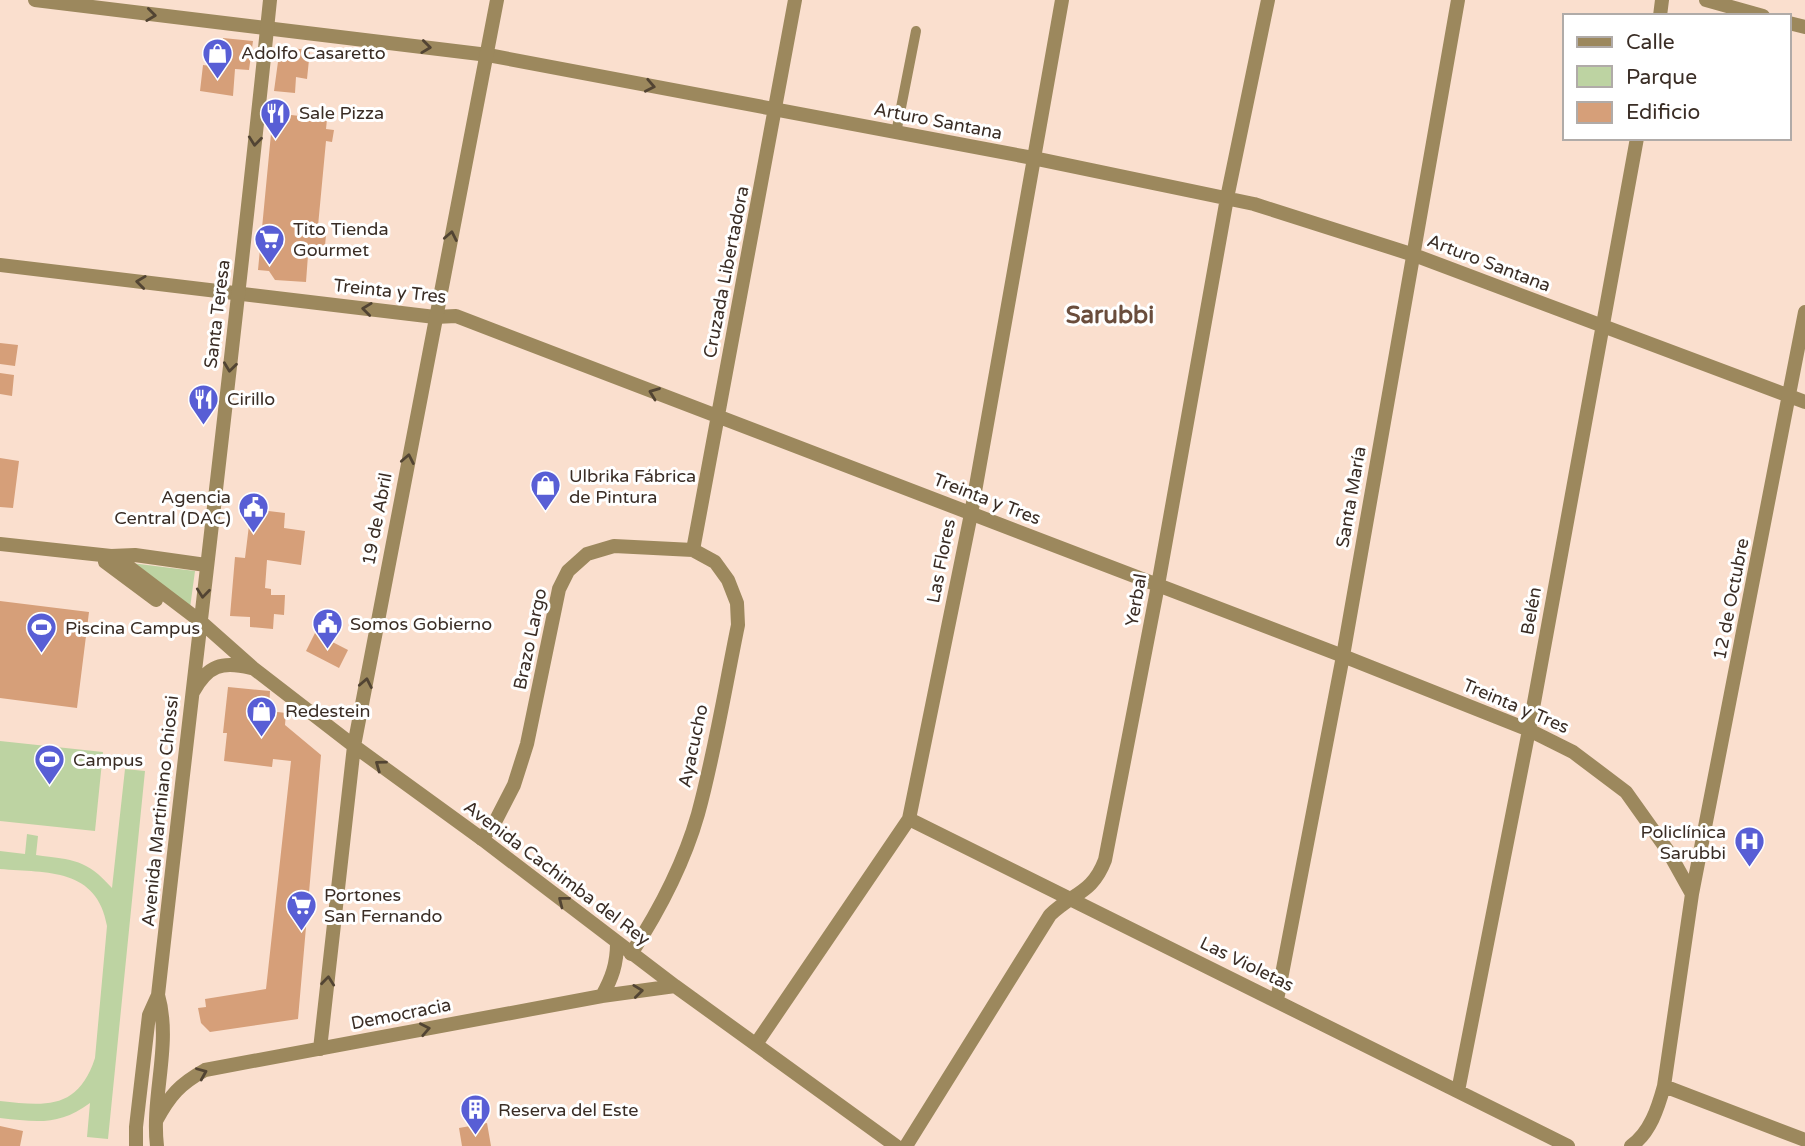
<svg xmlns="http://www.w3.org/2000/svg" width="1805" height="1146" font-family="'Varela Round',sans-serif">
  <rect width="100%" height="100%" fill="#fadfce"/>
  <path fill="#bdd3a2" d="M131,563L195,571L190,608Z
    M0,741L103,752L95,831L0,821Z
    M125,769L145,771L108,1139L87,1137L90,1103C59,1126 37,1122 0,1118V1101C46,1106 78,1110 95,1058L107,926C97,868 48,873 0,869V851L25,854L27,834L38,836L36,855C74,860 86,859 112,888Z"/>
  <path fill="#d69f79" d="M223,38L253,41L249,70L235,69L233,96L200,91L203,65L220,67Z
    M280,47L310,50L307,79L296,77L295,93L274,91Z
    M273,113L327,119L326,129L334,130L332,142L326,141L318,226L306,224L305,233L326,235L324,256L308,255L306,282L275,280L269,271L258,270Z
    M0,343L18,345L15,366L0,364Z
    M0,373L14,375L12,396L0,394Z
    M0,458L19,461L13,508L0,507Z
    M251,509L285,513L284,528L305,531L301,565L267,560L265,588L271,589V595H285L284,615L274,614L273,629L250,627V617L230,616L235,557L245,558Z
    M0,601L89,612L77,708L0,698Z
    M315,633L348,650L339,668L306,651Z
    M228,687L270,691L269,711L286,713L285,725L321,755L298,1019L210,1032L201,1023L198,1008L206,1007L205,999L266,989L291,761L273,759L272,767L224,761L227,733H223Z
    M487,1123L491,1146H462L459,1128Z
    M0,1126L23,1131L20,1146H0Z"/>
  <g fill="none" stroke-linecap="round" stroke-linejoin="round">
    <path stroke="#9c885d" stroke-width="10" d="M896,133L916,31"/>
    <path stroke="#9c885d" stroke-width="14" d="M35,0L488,55L1033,158L1254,204L1414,255L1805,402
      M1706,0L1763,16
      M1660,16L1662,0
      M1789,23L1805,27
      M0,265L435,317L456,316L1343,656L1529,730L1573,752L1626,792L1668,851L1692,894L1664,1086C1658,1108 1650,1133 1631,1146
      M693,550L795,0
      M909,819L1568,1146
      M482,839L496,820L514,785L527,744L559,589L568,571L587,554L614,546L693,550L715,562L728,580L737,603L738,625C725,688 715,752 698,814C684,863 659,911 631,954
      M1692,894L1805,312
      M1277,1000L1343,656L1458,0
      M756,1044L909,819L971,514L1062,0
      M1664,1086L1805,1140
      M1458,1091L1529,730L1637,138
      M906,1146L1050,915C1074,892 1092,894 1105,860L1158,585L1227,198L1268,0"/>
    <path stroke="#9c885d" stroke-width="14" d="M0,544L111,556L125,564L200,621L253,668L354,746L482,839L675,986L896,1146
      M111,556L135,555L206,565
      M105,562L156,600
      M193,692C208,665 222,661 251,668
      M602,996C612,978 617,964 617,943
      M320,1049L354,746L497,0
      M156,1121C170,1095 180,1084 205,1070L602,996L675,986
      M136,1146V1127L149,1015L158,995C195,663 236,332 270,0
      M157,1146C151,1096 172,1044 158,995"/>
  </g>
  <defs><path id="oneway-chevron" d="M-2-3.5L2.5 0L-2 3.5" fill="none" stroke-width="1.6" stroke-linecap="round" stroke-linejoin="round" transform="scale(1.75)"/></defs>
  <g stroke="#524433">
    <use href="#oneway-chevron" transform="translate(151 15) rotate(7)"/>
    <use href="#oneway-chevron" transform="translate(426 47) rotate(7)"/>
    <use href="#oneway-chevron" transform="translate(650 86) rotate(11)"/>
    <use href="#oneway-chevron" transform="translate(255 141) rotate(96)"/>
    <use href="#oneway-chevron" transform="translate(451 236) rotate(-79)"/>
    <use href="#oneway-chevron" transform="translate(141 282) rotate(-173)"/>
    <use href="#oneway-chevron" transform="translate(367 309) rotate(-173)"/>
    <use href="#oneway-chevron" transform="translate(230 367) rotate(97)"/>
    <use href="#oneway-chevron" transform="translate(654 393) rotate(-159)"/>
    <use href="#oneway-chevron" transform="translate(408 459) rotate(-79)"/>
    <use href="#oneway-chevron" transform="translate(203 593) rotate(96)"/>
    <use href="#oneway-chevron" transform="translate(366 683) rotate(-79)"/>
    <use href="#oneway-chevron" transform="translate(380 765) rotate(-144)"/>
    <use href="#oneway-chevron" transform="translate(563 901) rotate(-142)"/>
    <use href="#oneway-chevron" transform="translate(328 981) rotate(-84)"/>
    <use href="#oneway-chevron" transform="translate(638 991) rotate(-7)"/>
    <use href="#oneway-chevron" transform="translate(425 1029) rotate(-11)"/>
    <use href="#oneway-chevron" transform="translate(202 1073) rotate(-23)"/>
  </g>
  <defs>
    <symbol id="shop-pin" viewBox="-11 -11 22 30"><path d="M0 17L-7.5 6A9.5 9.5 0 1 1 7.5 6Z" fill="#585ed5" stroke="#fff"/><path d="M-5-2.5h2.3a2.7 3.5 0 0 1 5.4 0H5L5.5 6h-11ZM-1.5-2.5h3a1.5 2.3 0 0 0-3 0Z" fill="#fff"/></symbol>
    <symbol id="restaurant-pin" viewBox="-11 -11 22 30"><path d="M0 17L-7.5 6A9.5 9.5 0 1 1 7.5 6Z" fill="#585ed5" stroke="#fff"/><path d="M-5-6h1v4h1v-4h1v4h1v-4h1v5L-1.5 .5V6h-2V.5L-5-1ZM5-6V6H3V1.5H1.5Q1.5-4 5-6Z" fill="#fff"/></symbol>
    <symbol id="supermarket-pin" viewBox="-11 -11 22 30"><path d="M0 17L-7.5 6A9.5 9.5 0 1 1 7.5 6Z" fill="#585ed5" stroke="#fff"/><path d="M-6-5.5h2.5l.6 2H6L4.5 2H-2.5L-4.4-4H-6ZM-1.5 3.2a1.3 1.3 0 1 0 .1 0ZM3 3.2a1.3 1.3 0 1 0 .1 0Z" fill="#fff"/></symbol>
    <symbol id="civic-pin" viewBox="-11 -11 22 30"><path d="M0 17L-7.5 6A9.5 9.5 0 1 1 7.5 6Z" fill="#585ed5" stroke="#fff"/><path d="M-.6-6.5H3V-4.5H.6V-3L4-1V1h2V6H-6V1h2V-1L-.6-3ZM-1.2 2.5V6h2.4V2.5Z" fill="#fff"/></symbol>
    <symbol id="stadium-pin" viewBox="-11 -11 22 30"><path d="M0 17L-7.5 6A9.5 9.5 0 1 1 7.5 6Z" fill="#585ed5" stroke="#fff"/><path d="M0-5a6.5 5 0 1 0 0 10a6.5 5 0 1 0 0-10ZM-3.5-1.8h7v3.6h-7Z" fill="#fff"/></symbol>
    <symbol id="hospital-pin" viewBox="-11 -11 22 30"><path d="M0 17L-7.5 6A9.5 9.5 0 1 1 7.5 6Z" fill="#585ed5" stroke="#fff"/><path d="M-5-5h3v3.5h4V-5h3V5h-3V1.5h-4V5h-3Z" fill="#fff"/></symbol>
    <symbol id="building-pin" viewBox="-11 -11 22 30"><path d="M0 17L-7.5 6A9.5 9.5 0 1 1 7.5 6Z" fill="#585ed5" stroke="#fff"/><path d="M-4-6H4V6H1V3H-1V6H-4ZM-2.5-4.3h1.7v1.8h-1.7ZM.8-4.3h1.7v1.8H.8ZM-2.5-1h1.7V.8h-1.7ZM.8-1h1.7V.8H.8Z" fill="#fff"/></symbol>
  </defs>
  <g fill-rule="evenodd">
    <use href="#shop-pin" x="200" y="36" width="35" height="47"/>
    <use href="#restaurant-pin" x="258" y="96" width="35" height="47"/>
    <use href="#supermarket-pin" x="252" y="222" width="35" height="47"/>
    <use href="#restaurant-pin" x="186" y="382" width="35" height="47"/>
    <use href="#shop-pin" x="528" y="468" width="35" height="47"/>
    <use href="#civic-pin" x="236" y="490" width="35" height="47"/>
    <use href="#civic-pin" x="310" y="606" width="35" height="47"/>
    <use href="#stadium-pin" x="24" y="610" width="35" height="47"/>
    <use href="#shop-pin" x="244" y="694" width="35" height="47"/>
    <use href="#stadium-pin" x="32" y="742" width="35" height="47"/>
    <use href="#hospital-pin" x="1732" y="824" width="35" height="47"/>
    <use href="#supermarket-pin" x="284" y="888" width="35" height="47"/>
    <use href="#building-pin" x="458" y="1092" width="35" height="47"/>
  </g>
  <g text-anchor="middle" stroke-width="6" stroke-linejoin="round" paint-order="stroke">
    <g font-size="18" fill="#3a2d25" stroke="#fff" text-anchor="start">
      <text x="241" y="59">Adolfo Casaretto</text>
      <text x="299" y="119">Sale Pizza</text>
      <text x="293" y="235">Tito Tienda<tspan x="293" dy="21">Gourmet</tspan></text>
      <text x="227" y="405">Cirillo</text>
      <text x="569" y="482">Ulbrika Fábrica<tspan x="569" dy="21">de Pintura</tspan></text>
      <text x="231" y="503" text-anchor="end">Agencia<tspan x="231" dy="21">Central (DAC)</tspan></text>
      <text x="350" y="630">Somos Gobierno</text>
      <text x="65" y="634">Piscina Campus</text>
      <text x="285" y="717">Redestein</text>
      <text x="73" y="766">Campus</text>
      <text x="1726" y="838" text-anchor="end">Policlínica<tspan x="1726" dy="21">Sarubbi</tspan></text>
      <text x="324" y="901">Portones<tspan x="324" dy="21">San Fernando</tspan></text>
      <text x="498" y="1116">Reserva del Este</text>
    </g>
    <g font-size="18" fill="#3a2d25" stroke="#fff">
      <text transform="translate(938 121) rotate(11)" y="6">Arturo Santana</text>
      <text transform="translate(1489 263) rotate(21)" y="6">Arturo Santana</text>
      <text transform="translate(726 272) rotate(-79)" y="6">Cruzada Libertadora</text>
      <text transform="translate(390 291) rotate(6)" y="6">Treinta y Tres</text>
      <text transform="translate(217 314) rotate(-83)" y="6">Santa Teresa</text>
      <text transform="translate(1351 497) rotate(-80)" y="6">Santa María</text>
      <text transform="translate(987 499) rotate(21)" y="6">Treinta y Tres</text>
      <text transform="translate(377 519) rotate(-79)" y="6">19 de Abril</text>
      <text transform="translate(941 561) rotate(-79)" y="6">Las Flores</text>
      <text transform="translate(1731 599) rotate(-79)" y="6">12 de Octubre</text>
      <text transform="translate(1136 600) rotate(-80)" y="6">Yerbal</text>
      <text transform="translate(1531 611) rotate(-80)" y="6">Belén</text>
      <text transform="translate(530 639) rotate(-78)" y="6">Brazo Largo</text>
      <text transform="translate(1516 706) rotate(23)" y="6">Treinta y Tres</text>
      <text transform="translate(693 746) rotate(-78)" y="6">Ayacucho</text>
      <text transform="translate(160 811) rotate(-84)" y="6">Avenida Martiniano Chiossi</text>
      <text transform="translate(557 873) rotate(37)" y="6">Avenida Cachimba del Rey</text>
      <text transform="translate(1247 964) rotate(26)" y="6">Las Violetas</text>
      <text transform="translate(401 1014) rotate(-11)" y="6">Democracia</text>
    </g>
    <g font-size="24" font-weight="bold" fill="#6a4d3c" stroke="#fff">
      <text x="1110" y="323">Sarubbi</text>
    </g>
  </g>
  <rect x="1563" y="14" width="228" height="126" fill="#ffffff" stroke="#b0aba8" stroke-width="2"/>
  <rect x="1577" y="37" width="35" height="10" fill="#9c885d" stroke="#b0aba8" stroke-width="2"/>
  <text x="1626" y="49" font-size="21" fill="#3a2d25">Calle</text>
  <rect x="1577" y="66" width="35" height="21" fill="#bdd3a2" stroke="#b0aba8" stroke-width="2"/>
  <text x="1626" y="84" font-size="21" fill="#3a2d25">Parque</text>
  <rect x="1577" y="102" width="35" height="21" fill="#d69f79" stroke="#b0aba8" stroke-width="2"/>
  <text x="1626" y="119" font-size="21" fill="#3a2d25">Edificio</text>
</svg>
